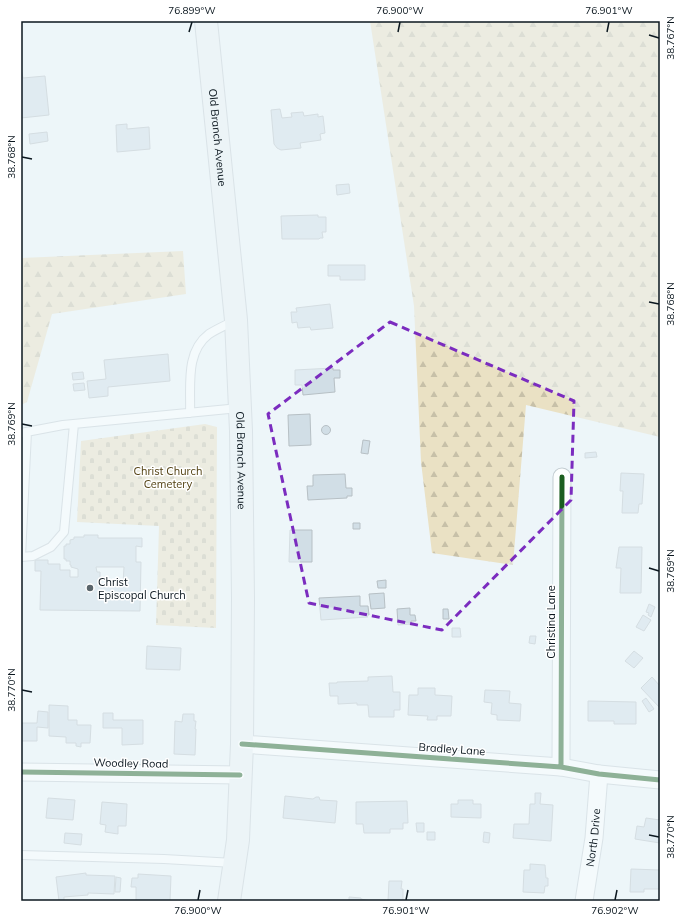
<svg xmlns="http://www.w3.org/2000/svg" width="681" height="922" font-family="Mulish,sans-serif">
  <defs>
    <pattern id="forest-firs" width="22" height="20" patternUnits="userSpaceOnUse"><rect width="22" height="20" fill="#eae1c4"/><path d="M5 1l3.5 6h-7zM16 11l3.5 6h-7z" fill="#c7c0a8"/></pattern>
    <pattern id="cemetery-stones" width="16" height="16" patternUnits="userSpaceOnUse"><rect width="16" height="16" fill="#eae1c4"/><path d="M2 7V4a2 2 0 0 1 4 0v3zM10 15v-3a2 2 0 0 1 4 0v3z" fill="#c7c0a8"/></pattern>
  </defs>
  <rect width="100%" height="100%" fill="#edf5f9"/>
  <path fill="url(#forest-firs)" d="M370,21H660V437L526,405L513,565L432,553L421,462L414,306Z
    M183,251L186,294L52,314L27,402L21,405V258Z"/>
  <path fill="url(#cemetery-stones)" d="M205,424L217,427L216,628L156,625L159,526L77,522L81,441Z"/>
  <path fill="#d1dee6" stroke="#b7c0c5" fill-rule="evenodd" d="M21,69L23,78L45,76L49,115L21,118Z
    M280,109L282,118L292,117L291,113L303,112L304,116L318,114V117L323,116L325,133L320,134L321,140L300,143L301,148L281,150L277,148L274,144L271,110Z
    M127,124V129L149,127L150,149L117,152L116,125Z
    M47,132L48,141L30,144L29,134Z
    M349,184L350,193L337,195L336,185Z
    M318,215V217H326V232H322L323,238H320L319,239H282L281,216Z
    M328,265H365V280H340V276H328Z
    M330,304L333,328L311,330L310,327L298,328L297,322L292,323L291,312H297L296,308Z
    M168,354L170,381L108,387V396L89,398L87,381L106,379L104,360Z
    M333,368V370H340V378H334L335,392L303,395L302,385H295V370Z
    M83,372L84,379L73,380L72,373Z
    M84,383L85,390L74,391L73,384Z
    M310,414L311,445L289,446L288,415Z
    M321.5 430a4.5 4.5 0 1 1 9 0a4.5 4.5 0 1 1-9 0Z
    M363,440L370,441L368,454L361,453Z
    M596,452L597,457L585,458V453Z
    M621,473L644,474L642,504H639L638,513H622L623,491H620Z
    M345,474L346,488H352V496H347V498L308,500L307,486H313V475Z
    M353,523H360V529H353Z
    M290,530H312V562H289Z
    M84,535H98V538H142V547L136,546V562H141L140,611L40,610L41,571H35V560H48V564H60V570H70V577H78V569L71,567V565H70V561H66V559H64V546H66V544H70V540L74,539V537H84ZM96,567H124L123,585L100,584V572H97Z
    M619,547H642L641,593H620L621,568H616Z
    M386,580V588H378L377,581Z
    M384,593L385,608L371,609L369,594Z
    M360,596V606H368L369,615L367,616L368,617L321,620L319,598Z
    M649,604L655,607L651,617L648,615L649,613L646,612Z
    M410,608V615H415L416,621H411V624L398,625L397,609Z
    M443,609H448L449,619H443Z
    M643,615L651,620L644,631L636,627Z
    M452,628H460L461,637H452Z
    M530,636H536L535,644L529,643Z
    M147,646L181,648L180,670L146,669Z
    M634,651L643,658L634,668L625,661Z
    M392,676L393,692H400V710H394V717H369L368,705H357V703L338,704V696H330L329,683H337V682L368,681V677Z
    M652,677L660,686V708L641,688Z
    M418,688H435V695L452,696L451,716H437V720H427L428,716L408,715L409,695H418Z
    M485,690L510,691L509,703L521,704L520,721L497,720V715L491,714L492,703L484,702Z
    M646,698L654,709L649,712L642,701Z
    M588,701L636,702V724H614V721H588Z
    M49,705L68,706V720H77V725H91L90,743H81V747L76,746V743H66V737L49,736Z
    M38,711L48,712V728L37,727V741H21V723H37Z
    M103,713H113V720H143V744L122,745V728H103Z
    M183,714H194V721H196L195,729H196L195,755L174,754L175,721L182,722Z
    M535,793H541L540,804L553,805L551,841L513,838L514,824H529L530,804H535Z
    M285,796L313,799L316,797H319L320,800L337,801L335,823L283,818Z
    M48,798L75,800L73,820L46,818Z
    M458,800H473V804H481V818L451,817V804H458Z
    M407,801L408,823H403V829H390V833H364L363,824H356V802Z
    M102,802L127,804L126,826H118V834L105,832L106,825L100,824Z
    M646,818L660,820V843L635,839L637,826L644,827Z
    M416,823H424V832H417Z
    M427,832H435V840H427Z
    M484,832L490,833L489,843L483,842Z
    M65,833L82,834L81,845L64,843Z
    M530,864L545,865L546,878H548V886H545L544,893L523,892L524,870H530Z
    M631,869L660,870V889H644V892H630Z
    M86,873V875L115,876L114,894L88,893V895L64,897V901H59L56,877Z
    M138,874L171,876L170,901H136V887H131L132,878H138Z
    M116,877L121,878L120,892H115Z
    M389,881H402L401,889H403V901H388Z
    M349,897L361,898V899L370,901H349Z"/>
  <g fill="none" stroke-linecap="round" stroke-linejoin="round">
    <defs>
      <path id="service" d="M190,413C191,386 185,352 209,334C217,329 226,325 234,321
        M27,432L21,557L33,556L51,547L64,532L74,424
        M21,433L63,425L239,408
        M21,855L164,859L234,863"/>
      <g id="minor">
        <path d="M242,744L561,767L599,774L660,780"/>
        <path d="M561,767L562,477"/>
        <path d="M21,772L240,775"/>
        <path id="s1" d="M584,901L594,838L599,774"/>
      </g>
      <g id="secondary">
        <path id="s2" d="M206,21L236,320L241,431L243,598L242,744L238,840L229,901"/>
      </g>
    </defs>
    <use href="#service" stroke="#c3cdd2" stroke-width="10"/>
    <use href="#minor" stroke="#c3cdd2" stroke-width="19"/>
    <use href="#secondary" stroke="#c3cdd2" stroke-width="24"/>
    <use href="#service" stroke="#fcfefe" stroke-width="8"/>
    <use href="#minor" stroke="#fcfefe" stroke-width="17"/>
    <use href="#secondary" stroke="#ecf1f3" stroke-width="22"/>
    <defs>
      <path id="cycleway" d="M242,744L561,767L599,774L660,780
        M561,767L562,477
        M21,772L240,775"/>
    </defs>
    <use href="#cycleway" stroke="#fff" stroke-width="8"/>
    <use href="#cycleway" stroke="#1b5e20" stroke-width="5"/>
  </g>
  <path d="M0 0H681V922H0ZM390,322L574,401L571,500L442,630L309,603L268,414Z" fill="#edf5f9" fill-opacity=".55" fill-rule="evenodd"/>
  <path fill="none" stroke="#7b2cbf" stroke-width="3" stroke-dasharray="8 5" stroke-linejoin="round" d="M390,322L574,401L571,500L442,630L309,603L268,414Z"/>
  <path fill="none" stroke="#0b171f" stroke-width="1.5" d="M189,32L192,22M398,32L400,22M607,32L609,22M649,35L659,38M22,157L32,159M649,302L659,304M22,424L32,426M649,568L659,571M22,690L32,692M649,835L659,837M198,900L200,890M406,900L408,890M615,900L617,890"/>
  <circle fill="#5a656b" stroke="#fff" stroke-width="1.5" cx="90" cy="588" r="4"/>
  <g text-anchor="middle" stroke-width="3" stroke-linejoin="round" paint-order="stroke">
    <g font-size="11" fill="#0b171f" stroke="#fff">
      <text dy="4" stroke="none"><textPath href="#s2" startOffset="117">Old Branch Avenue</textPath></text>
      <text dy="4" stroke="none"><textPath href="#s2" startOffset="441">Old Branch Avenue</textPath></text>
      <text transform="translate(551 622) rotate(-90)" y="4">Christina Lane</text>
      <text transform="translate(452 749) rotate(4)" y="4">Bradley Lane</text>
      <text transform="translate(131 763) rotate(1)" y="4">Woodley Road</text>
      <text dy="4" stroke="none"><textPath href="#s1" startOffset="64">North Drive</textPath></text>
    </g>
    <g font-size="11" fill="#534213" stroke="#fff">
      <text x="168" y="475">Christ Church<tspan x="168" dy="13">Cemetery</tspan></text>
    </g>
    <g font-size="11" fill="#0b171f" stroke="#fff" text-anchor="start">
      <text x="98" y="586">Christ<tspan x="98" dy="13">Episcopal Church</tspan></text>
    </g>
  </g>
  <rect width="681" height="922" fill="none" stroke="#ffffff" stroke-width="44"/>
  <rect x="22" y="22" width="637" height="878" fill="none" stroke="#0b171f" stroke-width="1.5"/>
  <g font-size="10" text-anchor="middle" fill="#0b171f">
    <text x="192" y="14">76.899°W</text>
    <text x="400" y="14">76.900°W</text>
    <text x="609" y="14">76.901°W</text>
    <text transform="translate(670 38) rotate(-90)" y="4">38.767°N</text>
    <text transform="translate(11 157) rotate(-90)" y="4">38.768°N</text>
    <text transform="translate(670 304) rotate(-90)" y="4">38.768°N</text>
    <text transform="translate(11 424) rotate(-90)" y="4">38.769°N</text>
    <text transform="translate(670 571) rotate(-90)" y="4">38.769°N</text>
    <text transform="translate(11 690) rotate(-90)" y="4">38.770°N</text>
    <text transform="translate(670 837) rotate(-90)" y="4">38.770°N</text>
    <text x="198" y="914">76.900°W</text>
    <text x="406" y="914">76.901°W</text>
    <text x="615" y="914">76.902°W</text>
  </g>
</svg>
